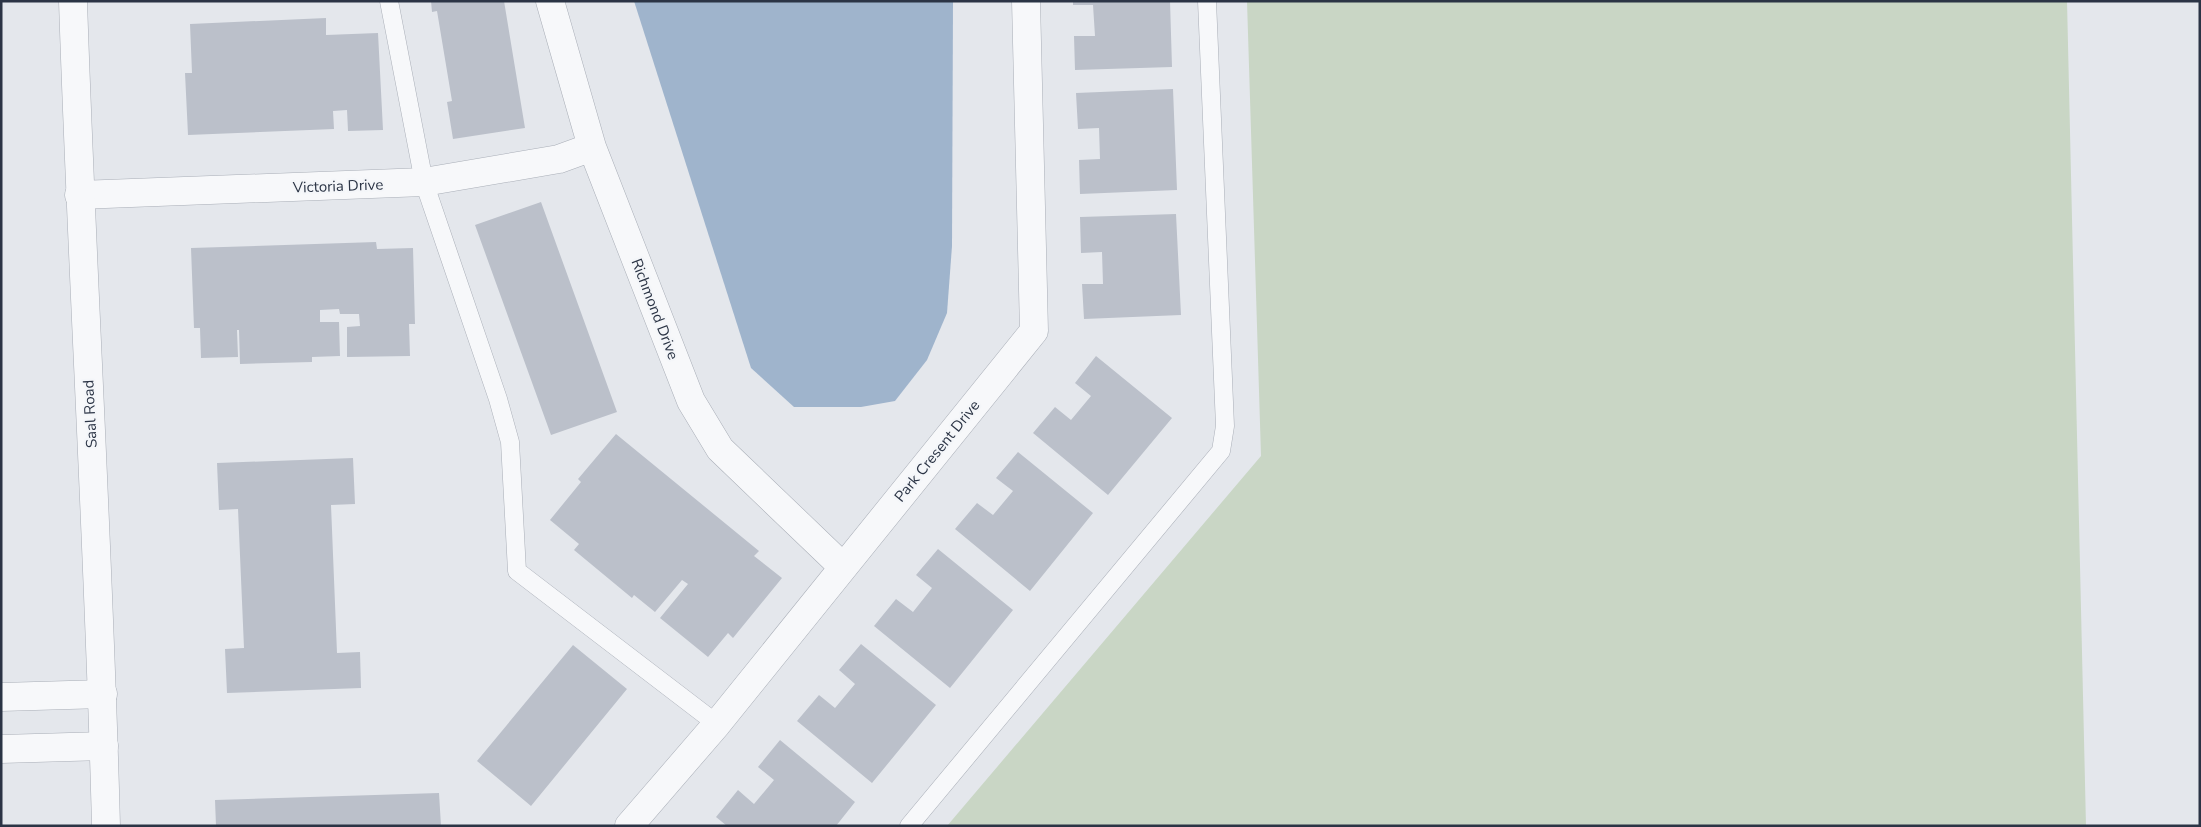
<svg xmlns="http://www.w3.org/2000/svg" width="2201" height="827" font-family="'Nunito Sans',sans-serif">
  <rect width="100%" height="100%" fill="#e4e7ec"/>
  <path fill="#c9d6c5" d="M1247,1H2067L2086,826H947L1261,456Z"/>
  <path fill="#9fb4cc" d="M634,1H953L952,246L947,313L927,360L895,401L861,407H794L751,368Z"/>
  <path fill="#bbc0ca" d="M431,1H504L525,128L453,139L447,102L452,101L437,11L432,12Z
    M1073,1H1170L1172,67L1075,70L1074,36H1095L1093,5H1073Z
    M326,18V35L378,33L383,130L348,131L347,110L333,111L334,129L188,135L185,73H192L190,24Z
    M1173,89L1177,190L1080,194L1079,160L1100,159L1099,128L1078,129L1076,93Z
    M541,202L617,412L551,435L475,225Z
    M1176,214L1181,315L1084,319L1082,284H1103L1102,252L1081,253L1080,217Z
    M376,242L377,249L413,248L415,324H409L410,356L347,357V327L360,326L359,314H340L339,309L320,310V322H339L340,356L312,357V362L240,364L239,330H237L238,357L201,358L200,328H194L191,248Z
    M1096,356L1172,418L1108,495L1033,433L1055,407L1071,420L1091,396L1075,383Z
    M616,434L759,551L754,556L782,578L733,638L728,633L708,657L660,618L688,584L682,580L655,612L634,595L632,598L574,550L579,544L550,520L581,482L578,479Z
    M1018,452L1093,513L1030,591L955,529L977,503L993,515L1013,491L996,478Z
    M353,458L355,504L331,505L337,653L360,652L361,688L227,693L225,649L244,648L238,509L219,510L217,463Z
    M938,549L1013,610L950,688L874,626L896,599L913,612L932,588L916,575Z
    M861,644L936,705L872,783L797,721L819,695L835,708L855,684L839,670Z
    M573,645L627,689L531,806L477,761Z
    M780,740L855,802L836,826H727L716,817L738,790L754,804L774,780L758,767Z
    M439,793L441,826H216L215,800Z"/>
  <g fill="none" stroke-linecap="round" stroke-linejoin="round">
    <defs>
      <path id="service" d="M389,1L424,182L498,399L510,442L517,571L717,724
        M909,826L1221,451L1225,426L1207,1"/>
      <path id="minor" d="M550,1L592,147L691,401L720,449L843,567
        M79,195L424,182L559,159L592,147
        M1,697L103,694
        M1,749L104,746
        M629,826L717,724L1034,331L1026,1"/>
      <path id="tertiary" d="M73,1C82,276 99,551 106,826"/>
    </defs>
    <use href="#service" stroke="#a9aeb7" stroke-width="19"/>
    <use href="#minor" stroke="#a9aeb7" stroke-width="29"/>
    <use href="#tertiary" stroke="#a9aeb7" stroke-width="29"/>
    <use href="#service" stroke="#f7f8fa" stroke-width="18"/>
    <use href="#minor" stroke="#f7f8fa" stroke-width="28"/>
    <use href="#tertiary" stroke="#f7f8fa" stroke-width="28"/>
  </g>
  <g text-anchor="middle" stroke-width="4.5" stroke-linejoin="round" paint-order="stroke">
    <g font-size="15" fill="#2b3445" stroke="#f4f6f9">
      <text transform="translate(338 186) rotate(-2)" y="5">Victoria Drive</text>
      <text transform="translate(655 309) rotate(69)" y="5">Richmond Drive</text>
      <text transform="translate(90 414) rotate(-93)" y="5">Saal Road</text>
      <text transform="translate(937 451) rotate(-51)" y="5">Park Cresent Drive</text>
    </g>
  </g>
  <rect width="2201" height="827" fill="none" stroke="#2b3445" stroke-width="5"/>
</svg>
